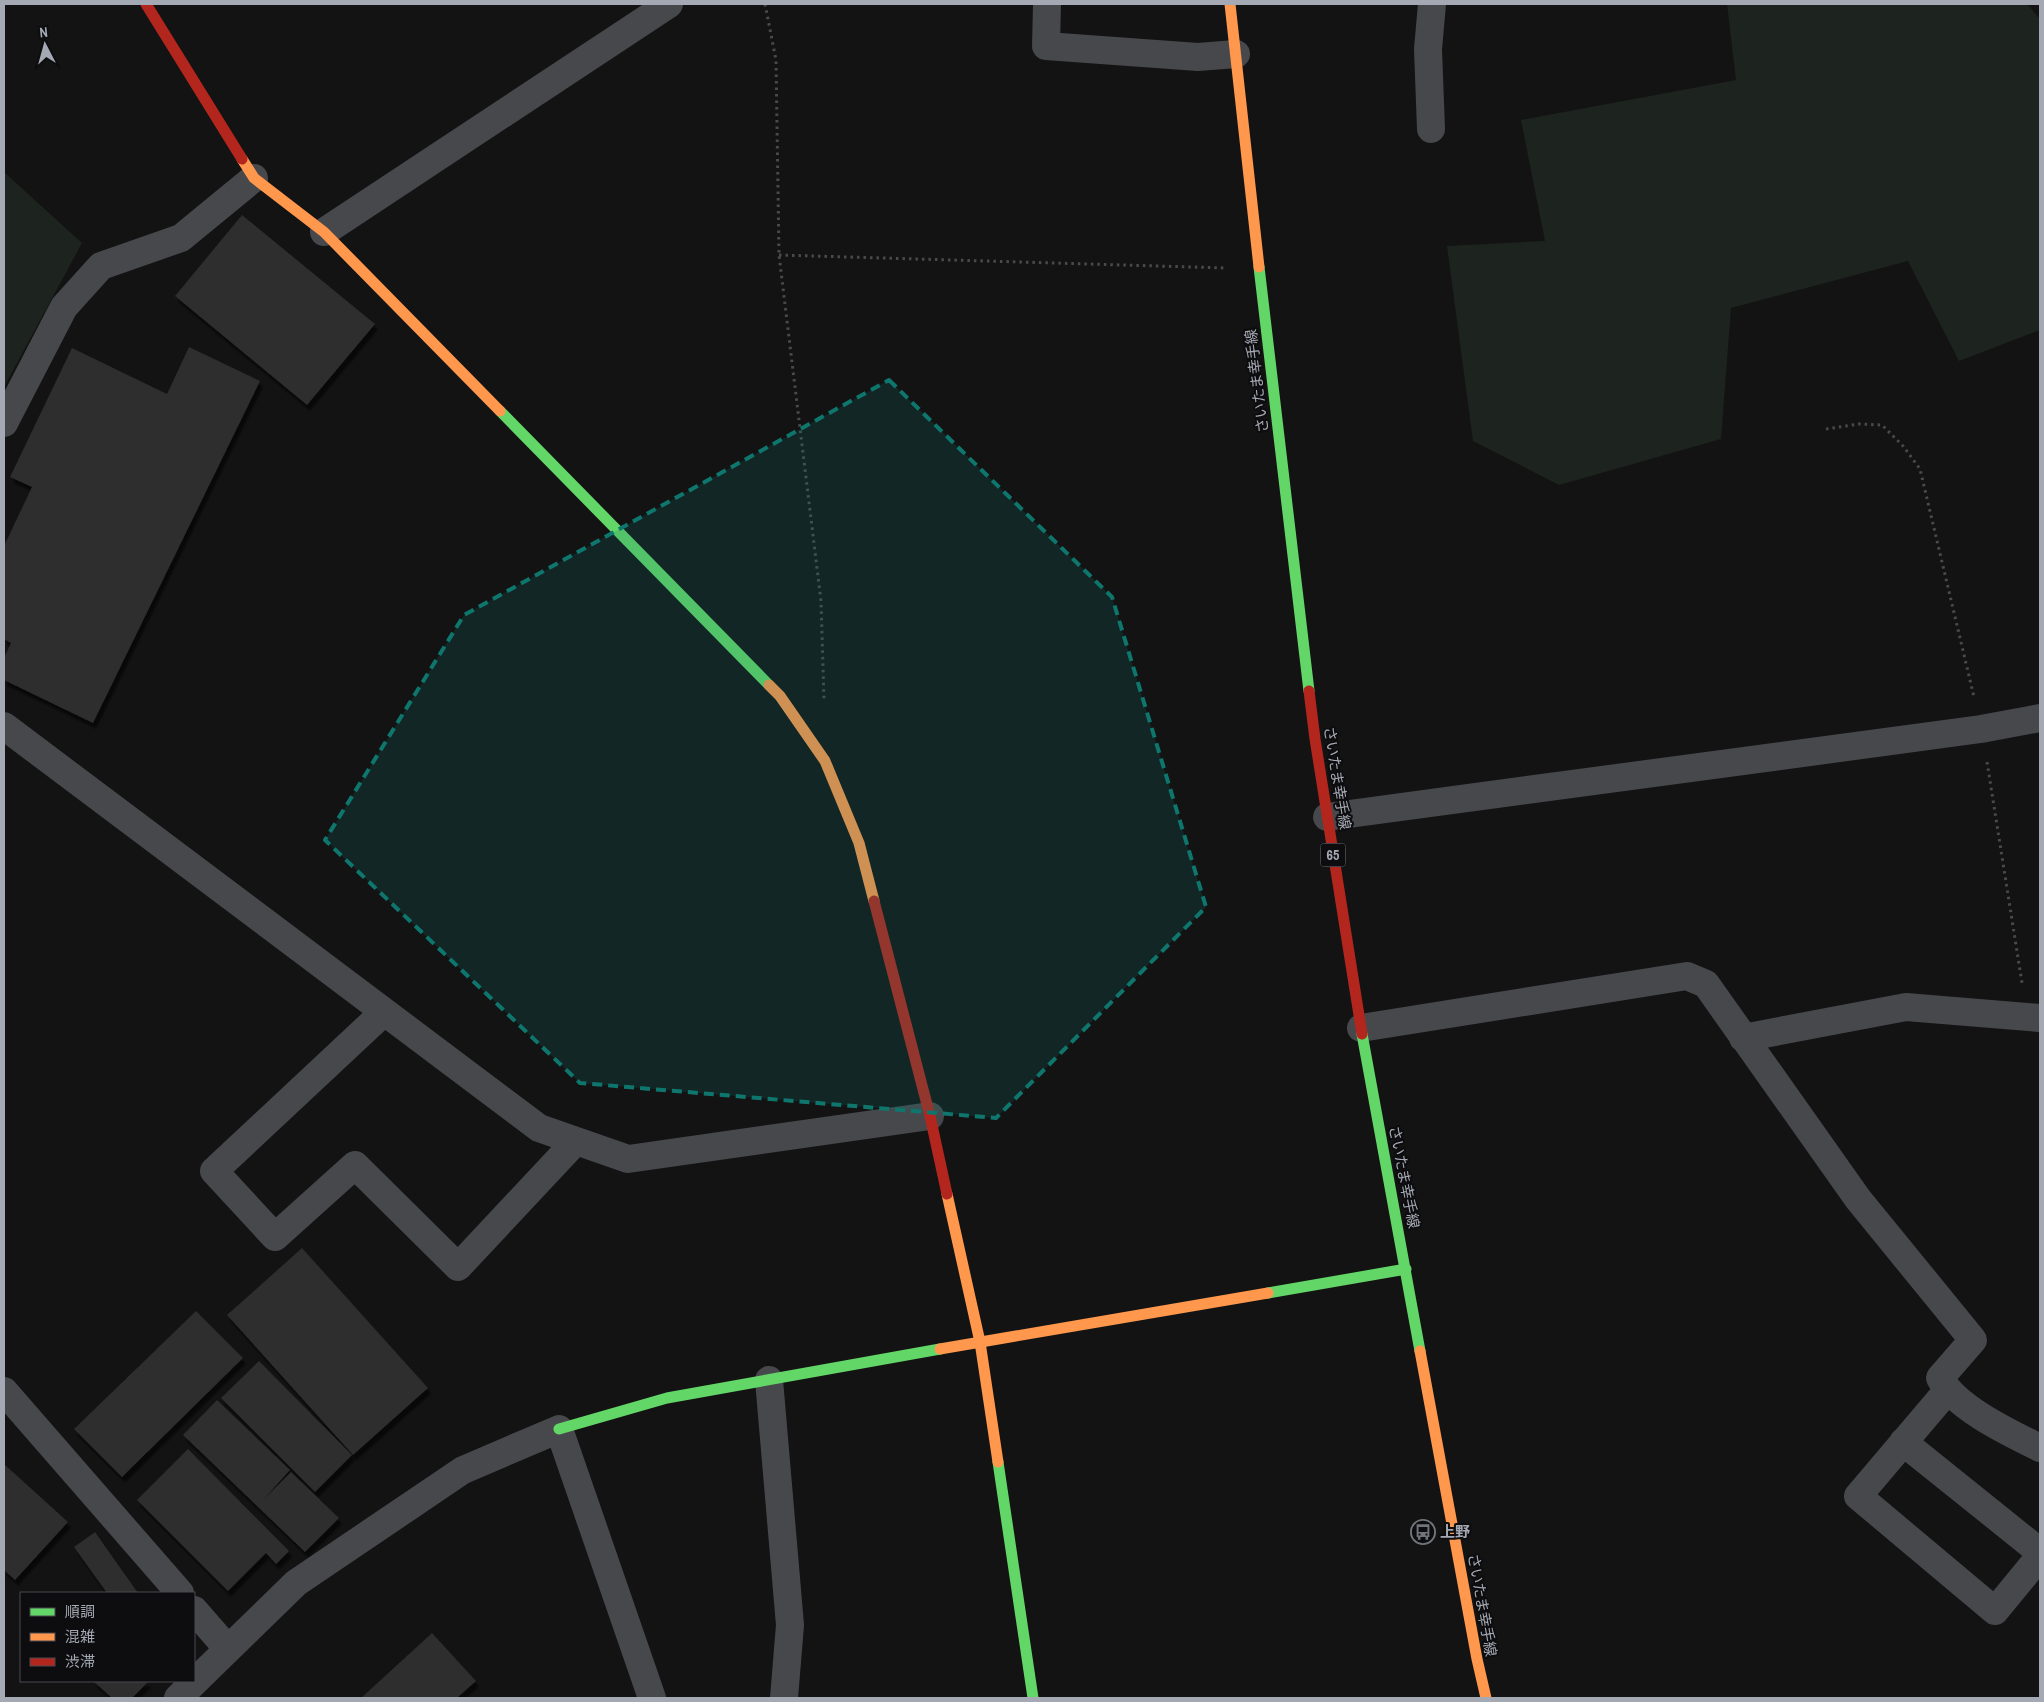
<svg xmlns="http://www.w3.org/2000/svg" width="2044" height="1702" font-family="'Archivo Narrow','Noto Sans JP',sans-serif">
  <defs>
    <filter id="shadow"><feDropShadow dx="3" dy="5.5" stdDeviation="1" flood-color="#0009"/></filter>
  </defs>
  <rect width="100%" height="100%" fill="#131313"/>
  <path fill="#1d231e" d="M1727,4H2027L2040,19V330L1959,361L1908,261L1731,308L1721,439L1559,485L1473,441L1447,246L1545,241L1521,120L1736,80Z
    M4,172L82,243L4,387Z"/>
  <path fill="#2d2d2e" filter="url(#shadow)" d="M242,215L375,324L307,405L175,296Z
    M189,347L260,381L93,723L4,680V658L11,643L4,639V546L32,487L10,477L72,348L167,394Z
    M302,1248L428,1388L353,1455L227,1315Z
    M196,1311L243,1358L122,1477L74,1429Z
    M259,1361L352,1455L315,1492L221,1398Z
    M217,1400L290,1470L264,1499L291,1472L339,1518L305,1552L183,1435Z
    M188,1449L289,1551L276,1564L266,1553L228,1591L137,1500Z
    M4,1464L68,1522L15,1580L4,1570Z
    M95,1532L138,1593H107L74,1547Z
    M432,1633L476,1681L457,1698H361Z
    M93,1681H149L132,1698H112Z"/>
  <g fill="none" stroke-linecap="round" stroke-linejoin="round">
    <path stroke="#494a4d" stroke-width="3" stroke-dasharray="2.5 4" stroke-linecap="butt" d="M765,4L776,60L779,255L821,601L824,700
      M779,255L1226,268
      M1826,429L1859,424L1882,425L1903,446L1920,469L1974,697
      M1987,762L2022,983"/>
    <path stroke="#47484c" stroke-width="28" d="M1047,4L1046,46L1198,57L1236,54
      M1431,129L1428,49L1432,4
      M324,232L669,4
      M4,423L64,307L101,266L181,238L254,178
      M4,726L539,1128L628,1159L930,1116
      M1327,817L1981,729L2040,718
      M384,1012L214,1171L275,1237L355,1165L458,1267L576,1141
      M1361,1028L1687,976L1706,984L1858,1199L1973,1340L1940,1378C1956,1408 2010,1433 2040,1448
      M1743,1038L1906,1007L2040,1018
      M769,1380L790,1625L784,1698
      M4,1391L180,1593
      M1947,1391L1858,1496L1995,1611L2040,1556
      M1903,1442L2040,1552
      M194,1610L228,1649
      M178,1698L296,1583L463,1470L559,1429L652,1698"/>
    <path stroke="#63d668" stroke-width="11" d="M1259,267L1309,691
      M500,411L769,685
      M1362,1034L1420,1351
      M1268,1293L1406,1269
      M559,1429L667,1398L940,1349
      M998,1462L1033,1698"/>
    <path stroke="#ff974d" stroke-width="11" d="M1230,4L1259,267
      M242,159L254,178L324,232L500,411
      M769,685L780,696L825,761L859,843L874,901
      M947,1194L980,1342L998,1462
      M940,1349L1268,1293
      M1420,1351L1477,1659L1486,1698"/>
    <path stroke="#b3261e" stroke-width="11" d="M146,4L242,159
      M1309,691L1315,739L1362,1034
      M874,901L930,1116L947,1194"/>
  </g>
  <path fill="#0f766e" fill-opacity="0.2" stroke="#0f766e" stroke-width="4" stroke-dasharray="10 6" stroke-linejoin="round" d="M889,380L1112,597L1206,907L996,1118L580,1083L325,840L464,615Z"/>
  <defs>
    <symbol id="bus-ring" viewBox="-11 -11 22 22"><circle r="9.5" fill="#0d0d0f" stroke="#72747b" stroke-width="1.5"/><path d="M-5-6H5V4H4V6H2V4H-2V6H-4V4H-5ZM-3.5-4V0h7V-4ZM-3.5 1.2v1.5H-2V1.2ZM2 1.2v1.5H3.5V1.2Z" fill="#72747b"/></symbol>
  </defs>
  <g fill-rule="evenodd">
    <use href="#bus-ring" x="1409" y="1518" width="28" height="28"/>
  </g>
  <g text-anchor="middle" stroke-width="4" stroke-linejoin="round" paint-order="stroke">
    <rect fill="#0d0d0f" stroke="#777a82" stroke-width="1" x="1320.5" y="843.5" width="25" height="23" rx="4"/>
    <g font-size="14" font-weight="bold" fill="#a5a9b3">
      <text x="1333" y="860">65</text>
    </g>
    <g font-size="15" fill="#a5a9b3" stroke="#0d0d0f">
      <text transform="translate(1257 381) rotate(-97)" y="5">さいたま幸手線</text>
      <text transform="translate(1337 778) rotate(81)" y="5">さいたま幸手線</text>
      <text transform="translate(1404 1177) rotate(79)" y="5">さいたま幸手線</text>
      <text transform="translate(1482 1605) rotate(80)" y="5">さいたま幸手線</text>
    </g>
    <g font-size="15" font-weight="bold" fill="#a5a9b3" stroke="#0d0d0f" text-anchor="start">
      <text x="1440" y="1537">上野</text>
    </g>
  </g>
  <rect width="2044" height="1702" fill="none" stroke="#a5a9b3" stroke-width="10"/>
  <rect x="20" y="1592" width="175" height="90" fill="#0d0d0f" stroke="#4a4b51"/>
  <rect x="30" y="1608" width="25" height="8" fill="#63d668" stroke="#4a4b51"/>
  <text x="65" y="1617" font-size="15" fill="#a5a9b3">順調</text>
  <rect x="30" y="1633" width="25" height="8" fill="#ff974d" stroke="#4a4b51"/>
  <text x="65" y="1642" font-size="15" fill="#a5a9b3">混雑</text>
  <rect x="30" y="1658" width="25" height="8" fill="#b3261e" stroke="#4a4b51"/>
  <text x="65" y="1667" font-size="15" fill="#a5a9b3">渋滞</text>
  <g transform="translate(45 45) rotate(354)" stroke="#0d0d0f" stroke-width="4" paint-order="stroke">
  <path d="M0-4L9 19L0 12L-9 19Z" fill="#a5a9b3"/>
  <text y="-8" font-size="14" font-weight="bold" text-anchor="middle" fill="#a5a9b3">N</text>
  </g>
</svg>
